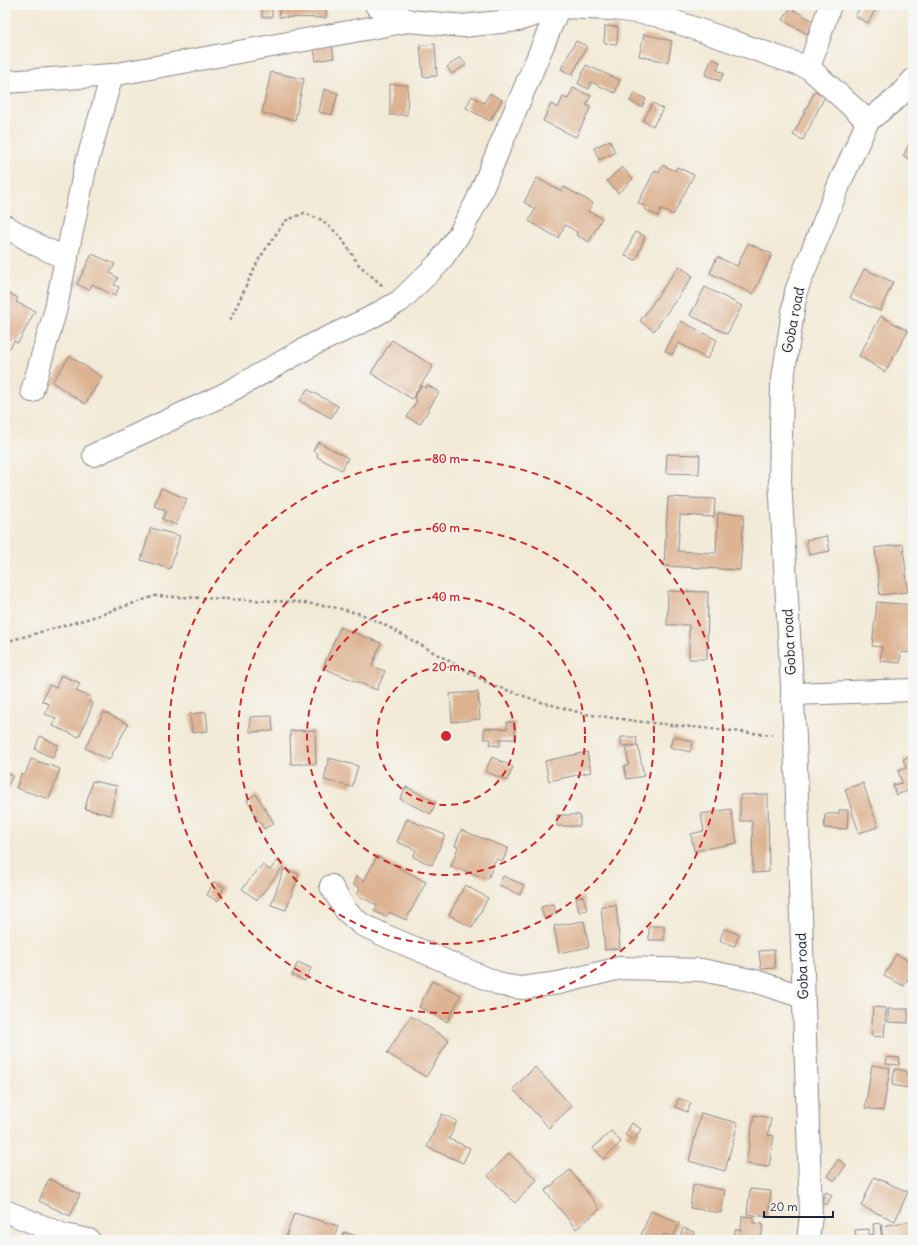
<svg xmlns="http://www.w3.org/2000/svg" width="918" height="1245" font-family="Delius,sans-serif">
  <rect width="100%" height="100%" fill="#f6f6f2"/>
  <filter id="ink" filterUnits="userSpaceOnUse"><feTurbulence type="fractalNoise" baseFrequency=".025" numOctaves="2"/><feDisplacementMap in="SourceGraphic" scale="8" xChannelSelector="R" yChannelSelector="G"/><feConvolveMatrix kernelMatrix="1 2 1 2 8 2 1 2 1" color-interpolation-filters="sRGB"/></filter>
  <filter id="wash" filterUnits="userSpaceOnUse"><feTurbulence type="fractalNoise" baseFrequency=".012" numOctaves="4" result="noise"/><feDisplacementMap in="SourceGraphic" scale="16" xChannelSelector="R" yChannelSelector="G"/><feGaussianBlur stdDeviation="0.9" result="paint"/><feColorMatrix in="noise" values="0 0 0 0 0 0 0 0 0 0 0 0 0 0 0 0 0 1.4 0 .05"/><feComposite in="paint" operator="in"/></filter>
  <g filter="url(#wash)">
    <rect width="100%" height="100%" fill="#f2ead7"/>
    <g id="blocks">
      <path fill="#ddb392" d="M262,5H272V17H262Z
        M280,5H326V18L279,17Z
        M862,5H878L868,23L855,16Z
        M790,8L814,21L807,34L783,20Z
        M605,26L618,27L617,44L604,43Z
        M644,34L672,41L668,62L639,56Z
        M576,41L587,46L572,75L561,69Z
        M435,44L437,76L423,77L420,45Z
        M332,45L334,58L316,61L314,48Z
        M460,57L466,65L452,74L447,67Z
        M712,58L720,62L717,70L724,73L720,81L705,75Z
        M586,65L620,80L615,93L591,82L589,89L578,84Z
        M271,72L304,79L295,120L262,113Z
        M390,84L408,85L407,115H390Z
        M573,88L591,96L586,105L591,107L576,137L543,121L551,104L558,108L563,97L568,99Z
        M324,89L338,93L332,115L319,112Z
        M815,91L825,96L803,140L793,135Z
        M490,93L502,100L490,121L466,108L472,96L484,103Z
        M634,93L646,99L642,107L630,101Z
        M653,103L663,109L653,126L643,121Z
        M913,136V161L903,156Z
        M610,140L615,153L599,160L594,148Z
        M663,165L675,171L677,167L694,175L673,215L661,209L658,216L644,209L646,207L638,203L655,170L659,173Z
        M622,167L633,179L618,193L607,181Z
        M537,178L561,191L564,187L593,203L588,211L602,218L589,242L576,235L577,232L565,225L558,238L529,221L535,209L524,202Z
        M635,232L645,236L636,260L625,256Z
        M748,243L772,254L753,294L710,273L717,257L737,266Z
        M92,254L115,264L110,273L118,278L114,285L119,287L115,296L92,284L89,290L77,284Z
        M679,266L693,276L654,331L640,321Z
        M864,269L893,282L880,311L850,298Z
        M705,287L742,306L727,334L690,315Z
        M5,291L18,298L16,302L35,311L18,343L14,341L10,348L5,346Z
        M881,316L908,331L885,372L859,356Z
        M681,321L717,340L707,359L679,343L672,355L665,351Z
        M392,340L433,366L412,399L371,373Z
        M70,356L102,377L85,404L52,382Z
        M427,385L439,392L420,424L407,417L417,400L414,398L421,386L426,388Z
        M307,389L338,406L331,418L300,401Z
        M318,442L348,458L342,470L317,457L318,454L313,451Z
        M667,454L700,455L699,474L666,473Z
        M161,488L187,499L176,525L162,519L166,511L154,506Z
        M668,497L715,499L714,517L680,515L678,551L716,553L718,513L744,514L740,570L664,566Z
        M151,528L180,536L170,569L141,560Z
        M827,536L830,551L809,555L806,540Z
        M903,544L908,592L880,595L875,548Z
        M668,591L708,592L707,659H689V625H667Z
        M877,602L913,605V653L901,652L900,663L880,661L882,647L872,646Z
        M340,627L381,643L372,666L385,671L377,690L323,668Z
        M61,675L80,683L76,691L91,697L89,702L93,704L79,737L53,726L56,718L45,714L49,704L42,701L49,685L56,688Z
        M478,692L480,719L452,722L450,694Z
        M104,712L128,724L109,760L85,748Z
        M206,712L208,731L192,733L190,714Z
        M272,716L273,731L250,732V717Z
        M507,722H515V739H500V746L490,745L491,739H484V728L507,729Z
        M315,730L316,764H291L290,731Z
        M40,736L58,745L53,758L35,749Z
        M673,736L693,742L690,752L670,747Z
        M621,737H636L637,745L621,746Z
        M638,746L644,776L627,779L624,766L629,765L626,748Z
        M587,752L591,772L549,781L545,761Z
        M913,756V789L896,795L893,785L902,783L898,771L906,768L903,759Z
        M492,757L513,767L507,781L485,771Z
        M329,758L358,766L352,787L324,780Z
        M31,759L60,769L49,799L16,788L21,774L25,775Z
        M5,772L13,776L5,791Z
        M92,781L117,786L110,815L85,809Z
        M863,783L878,827L859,833L845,789Z
        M406,787L436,802L431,814L400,799Z
        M256,794L274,823L264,829L247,800Z
        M768,794L769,872L753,873L752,821H740V795Z
        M731,809L737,843L694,851L691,834L704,831L701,814Z
        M839,810H848L847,829L824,828L825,814H839Z
        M557,815H580V826H557Z
        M407,819L445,835L432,865L413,857L416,850L397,842Z
        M461,830L508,848L503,861L496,859L488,879L451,866L458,847L455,846Z
        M377,856L426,882L406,920L389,912L386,917L374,911L377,905L357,895L360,888L353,884L356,876L364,881Z
        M277,861L283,867L257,900L242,889L262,865L270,870Z
        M284,869L299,874L286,910L271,905Z
        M503,876L524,885L520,895L499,885Z
        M214,882L224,887L218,901L207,895Z
        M465,885L488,898L472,928L449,915Z
        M583,896L587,910L579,912L576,898Z
        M554,904L556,914L544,918L541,907Z
        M616,905L620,948L605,950L601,906Z
        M584,921L589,947L559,953L554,926Z
        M649,926H664V940H649Z
        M724,929L739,934L735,946L720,941Z
        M774,950L775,968L761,969L759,951Z
        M896,954L913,963V968L904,986L884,976Z
        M298,962L311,968L305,981L292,975Z
        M432,981L461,995L447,1022L419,1007Z
        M873,1007L886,1008L884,1037L871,1036Z
        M888,1009H908V1023L888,1022Z
        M411,1016L449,1040L426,1077L387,1053Z
        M887,1057L900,1058L899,1065L886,1064Z
        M872,1065L890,1068L883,1111L865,1108Z
        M535,1067L572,1106L549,1128L513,1089Z
        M895,1069L907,1071L906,1076L913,1077V1089L892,1085Z
        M679,1098L691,1103L687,1112L675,1107Z
        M701,1113L738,1123L725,1171L689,1161Z
        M442,1114L457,1121L449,1139L470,1148L463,1163L427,1147Z
        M754,1115L771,1118L768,1135L774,1136L769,1167L746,1164Z
        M632,1123L641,1129L634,1141L625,1135Z
        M611,1131L621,1142L604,1159L593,1148Z
        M509,1153L537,1180L515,1203L488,1176Z
        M838,1159L846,1165L835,1181L827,1176Z
        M570,1170L600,1209L576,1229L545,1191Z
        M874,1177L908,1192L895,1221L861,1206Z
        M49,1179L80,1194L70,1216L39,1201Z
        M693,1185L725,1190L721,1213L690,1208Z
        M750,1189L771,1191L768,1217L747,1214Z
        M826,1192L832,1195L827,1205L821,1202Z
        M651,1211L679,1223L673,1238L664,1234L662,1240H639Z
        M294,1213L338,1226L333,1240H285Z
        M742,1216L754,1217L753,1223L763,1224L761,1240H734L735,1230H741Z
        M913,1221V1240H883L881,1226Z
        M880,1223L882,1240H856L855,1230L869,1229V1235L874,1234L873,1224Z
        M683,1228L694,1232L691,1240H679Z
        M344,1232L369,1240H341Z"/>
    </g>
  </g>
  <g filter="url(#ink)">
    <use href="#blocks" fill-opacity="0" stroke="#8a8689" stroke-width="1"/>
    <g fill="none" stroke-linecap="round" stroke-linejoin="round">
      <defs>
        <path id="minor" d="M376,5L409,21L463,26L518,20L559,7L615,9L656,15L809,68L868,121
          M809,68L830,5
          M5,82L112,75L409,21
          M5,226L37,245L67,259
          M32,391L55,312L85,169L112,75
          M94,455L223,395L314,344L368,319L400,301L439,263L460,233L477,201L559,7
          M792,694L913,690
          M331,886L346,911L361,924L386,936L502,985L521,988L559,983L620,968L702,970L755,981L803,997
          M5,1211L64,1235L89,1240"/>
        <path id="tertiary" d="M808,1240L811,1215L795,737L780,480L782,385L796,291L841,180L868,121L897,98L913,80"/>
      </defs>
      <use href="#minor" stroke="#8a8689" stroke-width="24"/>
      <use href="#tertiary" stroke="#8a8689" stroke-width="24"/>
      <path stroke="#8a8689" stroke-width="2.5" stroke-dasharray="3 3" stroke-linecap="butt" d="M230,320L259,259L285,221L304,213L322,220L340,236L359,265L383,286
        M5,642L87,619L155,596L296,602L329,606L361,614L383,624L492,685L541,702L585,714L643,722L772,735"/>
      <use href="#minor" stroke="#fff" stroke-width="22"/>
      <use href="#tertiary" stroke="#fff" stroke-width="22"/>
    </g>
  </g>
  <g fill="none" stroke="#d62828" stroke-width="2" stroke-dasharray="7 5">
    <circle cx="446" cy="736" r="69"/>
    <circle cx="446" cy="736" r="139"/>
    <circle cx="446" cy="736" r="208"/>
    <circle cx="446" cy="736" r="277"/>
  </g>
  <g text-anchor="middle" stroke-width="3" stroke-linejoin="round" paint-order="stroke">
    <g font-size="14" fill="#22223b" stroke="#f6f6f2">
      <text transform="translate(793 320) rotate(-79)" y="5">Goba road</text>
      <text transform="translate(789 642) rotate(-93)" y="5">Goba road</text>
      <text transform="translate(802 966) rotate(-92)" y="5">Goba road</text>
    </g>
  </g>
  <circle cx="446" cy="736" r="6" fill="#d62828" stroke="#f6f6f2" stroke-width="2"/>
  <g font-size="12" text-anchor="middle" font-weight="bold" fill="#d62828" stroke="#f6f6f2" stroke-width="3" stroke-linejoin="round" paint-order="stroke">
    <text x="446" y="463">80 m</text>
    <text x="446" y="532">60 m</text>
    <text x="446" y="601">40 m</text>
    <text x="446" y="671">20 m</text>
  </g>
  <rect width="918" height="1245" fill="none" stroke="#f6f6f2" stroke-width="20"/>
  <path d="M764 1211v6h69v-6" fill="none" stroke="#22223b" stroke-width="2"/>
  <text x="770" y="1211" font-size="12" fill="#22223b" stroke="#f6f6f2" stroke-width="3" paint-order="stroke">20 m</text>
</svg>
